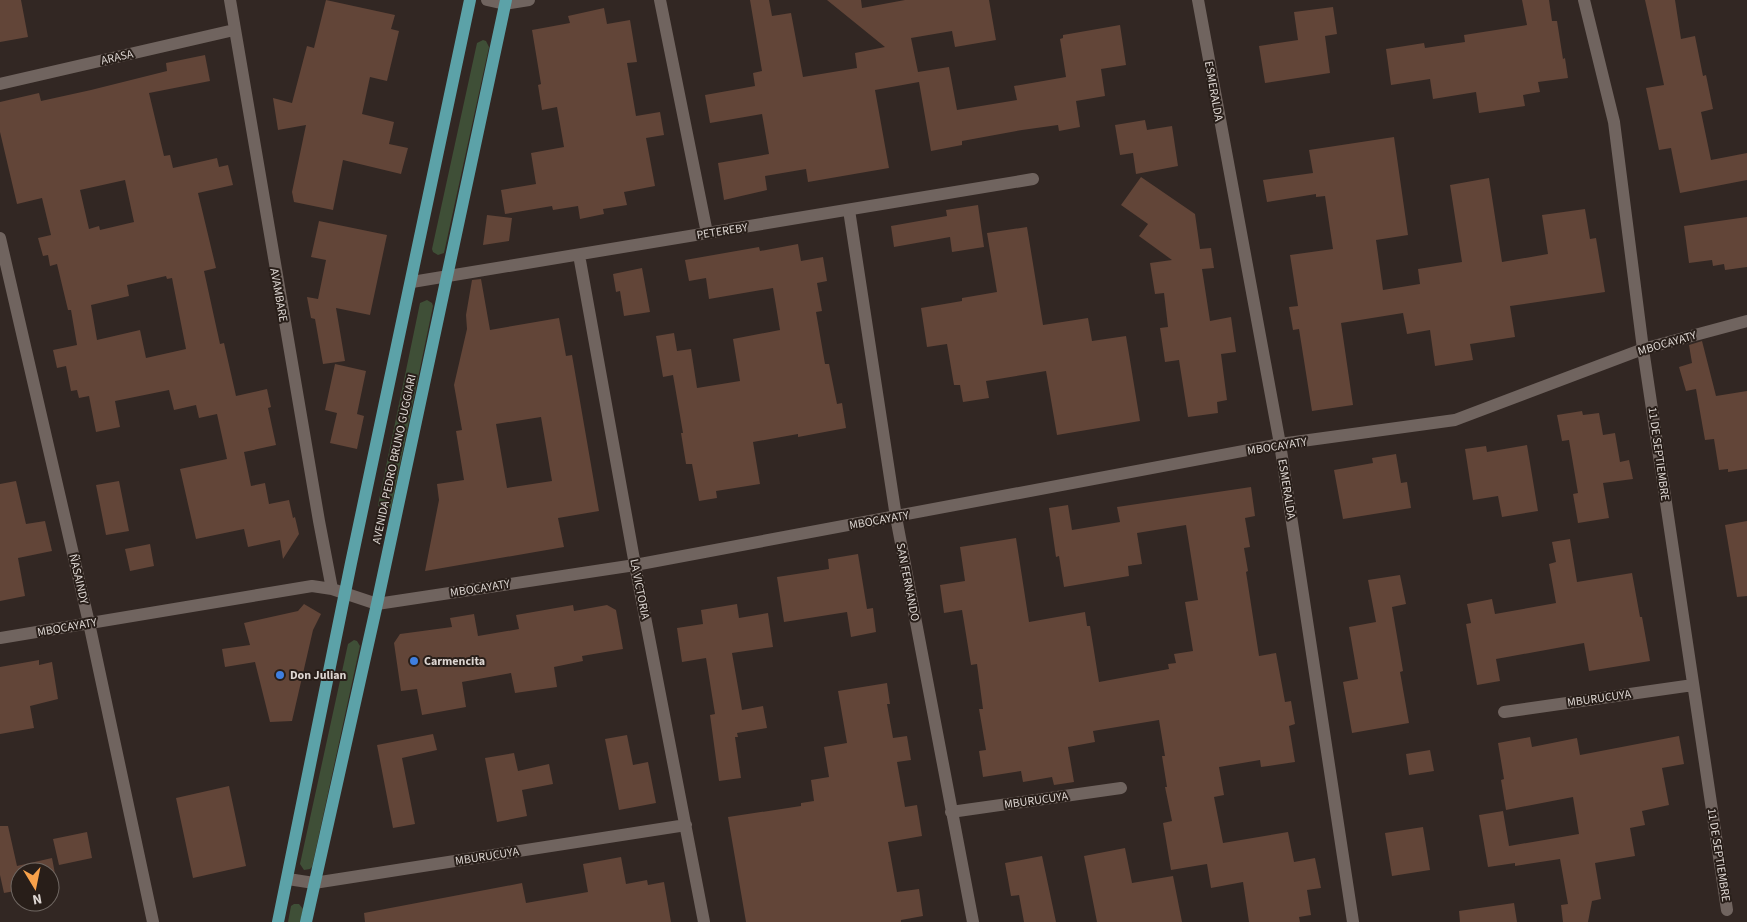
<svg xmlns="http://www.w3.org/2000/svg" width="1747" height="922" font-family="'Source Sans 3',sans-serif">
  <rect width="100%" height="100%" fill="#322723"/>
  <path fill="#3f4f37" d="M483,40L486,41L489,47L444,253L438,255L433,252L432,249L477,43Z
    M427,300L432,303L433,306L391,508L386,512L382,511L378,505L420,303Z
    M354,640L357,641L360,646L312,867L310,869L304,870L300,864L348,644Z
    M294,904H299L303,909L300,922H288L291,906Z"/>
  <path fill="#624538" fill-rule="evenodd" d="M0,0H21L28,37L0,42Z
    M326,0L395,15L391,29L399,31L387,81L370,77L362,114L394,122L389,144L408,148L401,174L343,160L333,210L294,202L292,192L306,125L278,130L273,98L292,103L307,46L314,48Z
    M750,0H769L772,16L791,13L803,77L857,68L855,53L885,47L827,0H861L862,8L905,0H989L996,40L955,47L952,31L911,38L918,72L949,67L957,110L1017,100L1014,86L1066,77L1060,39L1063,38V35L1120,25L1126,65L1101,69L1105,96L1076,101L1080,127L1059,131L1058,125L1022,130L962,141V145L931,151L919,82L875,90L889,168L808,182L806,169L765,176L767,190L724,200L718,163L769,154L762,114L710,123L705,95L755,86L753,73L762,71Z
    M1522,0H1549L1552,21H1557L1563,59L1565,58L1568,78L1538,82L1540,92L1523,95L1525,106L1479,113L1476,92L1433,99L1430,79L1391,85L1386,49L1424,43L1425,48L1465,42L1464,35L1527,25Z
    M1645,0H1675L1681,39L1695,36L1703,76L1706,75L1713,109L1701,112L1711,160L1747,153V180L1680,193L1671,148L1659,150L1646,88L1664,85Z
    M1333,7L1337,34L1325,36L1330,73L1265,83L1259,46L1298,40L1294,12Z
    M604,8L607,24L630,20L637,62L627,63L636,116L660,112L664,135L646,138L655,186L624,192L627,205L603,209L604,214L580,219L578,206L553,210L552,206L505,214L501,190L536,184L531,153L564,147L557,107L542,110L538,85L541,84L532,30L570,23L568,16Z
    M205,55L210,81L149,93L164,156L170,155L173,168L217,158L219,167L228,165L233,185L198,193L216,268L204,271L220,344L224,343L236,396L267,389L271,407L268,408L276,445L244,452L251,486L265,483L269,504L289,500L293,518L295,517L299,534L283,559L280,540L248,547L244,529L196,539L180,469L227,459L217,414L199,418L196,405L174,410L169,390L115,401L120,427L96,432L89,396L79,398L77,390L71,391L66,366L57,368L53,350L77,345L71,310H68L57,264L50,266L48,255L43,256L38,238L51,235L42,198L17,204L0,132V102L39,93L41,101L91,90L167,71L166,63ZM125,180L134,222L100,230L99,226L89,229L80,190ZM166,276L167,279L172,278L186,349L146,358L140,330L97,340L91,305L129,296L127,285Z
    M1145,120L1147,130L1172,126L1178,166L1136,174L1133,153L1120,155L1115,125Z
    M1394,137L1408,235L1376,240L1383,290L1420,284L1418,269L1462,262L1450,185L1489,178L1502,262L1548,254L1542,215L1585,209L1590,239L1596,238L1605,292L1510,306L1515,337L1470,344L1473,360L1435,366L1430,330L1407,334L1403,313L1341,323L1353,405L1312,411L1299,329L1293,330L1289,307L1298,306L1290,255L1333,249L1325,196L1316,197V194L1267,202L1263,180L1313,173L1309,150Z
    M1141,177L1195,214L1200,249L1211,248L1214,268L1202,269L1210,321L1231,317L1236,352L1221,354L1227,400L1217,402L1218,413L1188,417L1179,360L1165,362L1160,328L1168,327L1164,293L1155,294L1150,263L1172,260L1139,236L1148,224L1121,205Z
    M978,205L984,247L952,252L950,237L894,247L891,226L947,216L946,210Z
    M487,215L512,218L509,241L483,245Z
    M1747,217V267L1725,270L1724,264L1713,266L1712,260L1689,263L1684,226Z
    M319,221L387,235L370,315L336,308L345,361L323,364L315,319L311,318L307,297L318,299L326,260L311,257Z
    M1027,227L1043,325L1088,318L1092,341L1126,336L1140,421L1057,435L1046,371L986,381L989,398L963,402L960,385H954L947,344L927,347L921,308L962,301V298L997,292L987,233Z
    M798,244L801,261L823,257L827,281L817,283L822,311L816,312L825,364H829L837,404L842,403L846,428L798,437V434L753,442L760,484L716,491L717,498L699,501L692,464H686L681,433H683L673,375L663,377L656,336L674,333L677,351L691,349L697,388L740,381L733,339L780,330L773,288L709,299L706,278L689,281L685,260L759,247L760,251Z
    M642,268L650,312L624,316L620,291L616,292L613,274Z
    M481,279L490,330L559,318L566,356L572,355L599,511L558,518L564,547L425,571L439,500L437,484L464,480L456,431L462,430L454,385L467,329L466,315L472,280ZM541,417L552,481L507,488L496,424Z
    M1702,341L1716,396L1747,391V469L1728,472V469L1719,470L1714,439L1705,440L1696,389L1686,391L1679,367L1692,363L1689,345Z
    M335,364L366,371L357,414L364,416L357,449L330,443L337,413L325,410Z
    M1582,411L1583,415L1599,413L1603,435L1615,433L1620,462L1629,460L1633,479L1603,483L1609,518L1578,523L1573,494L1578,493L1569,440L1562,441L1557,415Z
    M1527,445L1538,511L1502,517L1498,496L1473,500L1465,449L1486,446L1487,452Z
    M1396,454L1401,483L1407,482L1411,508L1343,519L1334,470L1373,463L1372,458Z
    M16,481L26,524L45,521L52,551L18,558L25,596L0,601V484Z
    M119,481L129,531L106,535L96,485Z
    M1251,487L1255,516L1245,518L1250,547L1244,548L1248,571L1246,572L1259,656L1276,653L1285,702L1291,701L1295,724L1289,726L1295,762L1261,767L1260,760L1219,767L1224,795L1214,797L1223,843L1288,832L1294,862L1315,858L1321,888L1307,890L1311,915L1299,917L1300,922H1249L1243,882L1211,888L1207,864L1171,870L1163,823L1172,821L1165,787H1167L1162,756H1165L1159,720L1093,731L1095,742L1068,747L1074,782L1054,785L1052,777L1023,782L1021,771L983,777L979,751L986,750L979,709H983L977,664L971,665L962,610L944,613L940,585L965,581L960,547L1016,538L1029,622L1085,612L1087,626H1090L1099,682L1169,669L1168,664L1176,663L1174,654L1193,651L1185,602L1198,600L1186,525L1137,533L1142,564L1128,566L1129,576L1064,587L1059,556L1056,557L1049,508L1068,505L1072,530L1120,522L1117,507Z
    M1747,521V596L1737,597L1725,525Z
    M1570,539L1577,582L1632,573L1640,617H1642L1650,661L1589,671L1584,643L1496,659L1500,681L1477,685L1466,624L1471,623L1467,604L1492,599L1495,614L1556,603L1549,564L1556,562L1552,542Z
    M150,544L154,566L130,571L125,549Z
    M858,554L867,609L873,608L876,632L851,637L847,612L784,622L777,577L829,569L828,559Z
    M1400,575L1406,604L1392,607L1403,671L1400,672L1409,723L1352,733L1343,682L1358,679L1349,627L1376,622L1368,580Z
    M304,604L321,614L313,630L292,721L270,722L255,662L225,667L222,649L250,645L244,623L298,611Z
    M737,604L739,618L768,613L773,647L732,653L742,710L763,706L767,728L737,733L738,737H735L741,778L719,781L710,715L715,714L706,658L682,662L677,628L703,624L701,610Z
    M573,605L574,611L607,605L616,610L623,649L582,656L583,661L554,667L557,687L515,693L511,673L462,682L466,707L422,715L417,689L401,691L394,643L400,634L452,627L450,618L474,614L478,636L519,629L516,615Z
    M39,660V665L52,662L58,699L30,706L34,728L0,734V667Z
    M887,683L890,704H887L893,738L907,736L911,760L897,762L905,807L917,805L922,836L888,842L897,892L919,889L923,916L901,920V922H746L728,817L801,806V803L814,801L811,780L829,777L824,747L847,743L838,691Z
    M433,734L437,750L402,758L415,824L393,828L377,745Z
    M627,735L633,765L648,762L656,803L619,810L605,739Z
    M1679,736L1684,764L1662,768L1669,805L1642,811L1645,825L1630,828L1635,856L1595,863L1601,899L1592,901L1588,922H1563L1561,905L1568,904L1560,859L1515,866V863L1488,867L1479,815L1503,811L1509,846L1579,834L1573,797L1506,810L1501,780L1504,779L1498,743L1530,737L1532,747L1577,738L1580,755Z
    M1430,750L1434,771L1409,775L1406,754Z
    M514,753L518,771L549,764L553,784L522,790L527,816L497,822L485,758Z
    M229,786L246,866L193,878L176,798Z
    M0,826H8L17,866L52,858L56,879L50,881V872H20V890L4,893L0,875Z
    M1423,827L1430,870L1392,876L1385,833Z
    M87,832L92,858L59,865L53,839Z
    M1125,848L1132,883L1173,876L1182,922H1097L1084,856Z
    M1042,856L1056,922H1024L1019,895L1011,896L1005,863Z
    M621,857L626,884L647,880L648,885L664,882L671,922H365L364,913L522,883L526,903L588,892L583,864Z
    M1514,903L1517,922H1460L1459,911Z"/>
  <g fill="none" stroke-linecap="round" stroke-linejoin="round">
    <path stroke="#70645f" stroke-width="12" d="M230,0L319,521L332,589
      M487,0L505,4L529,0
      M660,0L707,233
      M1198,0L1280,444L1353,922
      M1584,0L1614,122L1643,349L1727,910
      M0,84L234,30
      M849,210L896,517L973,922
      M0,238L89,623L153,922
      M579,255L635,565L704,922
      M412,282L1033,179
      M0,638L312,586L332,589L377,604L635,565L1280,444L1455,420L1643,349L1747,321
      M1504,712L1693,685
      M951,812L1121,788
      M288,879L314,883L686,825"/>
    <path stroke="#5ca2a8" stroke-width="12" d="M278,922L351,563L470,0
      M306,922L377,604L506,0"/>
  </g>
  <g fill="#3f7fe0" stroke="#281e19" stroke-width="2">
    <circle cx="414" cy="661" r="5"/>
    <circle cx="280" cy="675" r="5"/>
  </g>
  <g text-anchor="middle" stroke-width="4" stroke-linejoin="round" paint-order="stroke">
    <g font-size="12" fill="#ddd6d2" stroke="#281e19">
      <text transform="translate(117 57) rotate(-13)" y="4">ARASA</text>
      <text transform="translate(1214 91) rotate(80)" y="4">ESMERALDA</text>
      <text transform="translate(722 231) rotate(-9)" y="4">PETEREBY</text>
      <text transform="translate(279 295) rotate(80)" y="4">AVAMBARE</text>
      <text transform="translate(1667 343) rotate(-16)" y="4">MBOCAYATY</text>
      <text transform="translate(1277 446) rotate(-9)" y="4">MBOCAYATY</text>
      <text transform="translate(1659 454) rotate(82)" y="4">11 DE SEPTIEMBRE</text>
      <text transform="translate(394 459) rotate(-78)" y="4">AVENIDA PEDRO BRUNO GUGGIARI</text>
      <text transform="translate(1287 489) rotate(81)" y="4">ESMERALDA</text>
      <text transform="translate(879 520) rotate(-10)" y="4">MBOCAYATY</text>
      <text transform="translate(79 579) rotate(77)" y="4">ÑASAINDY</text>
      <text transform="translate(908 582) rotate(79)" y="4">SAN FERNANDO</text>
      <text transform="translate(480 588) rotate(-9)" y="4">MBOCAYATY</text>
      <text transform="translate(640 589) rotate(79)" y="4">LA VICTORIA</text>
      <text transform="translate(67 627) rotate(-10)" y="4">MBOCAYATY</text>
      <text transform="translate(1599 698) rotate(-8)" y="4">MBURUCUYA</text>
      <text transform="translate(1036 800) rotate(-8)" y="4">MBURUCUYA</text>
      <text transform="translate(1719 855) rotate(81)" y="4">11 DE SEPTIEMBRE</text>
      <text transform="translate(487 856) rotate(-9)" y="4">MBURUCUYA</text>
    </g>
    <g font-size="12" font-weight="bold" fill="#ddd6d2" stroke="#281e19" text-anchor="start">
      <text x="424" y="665">Carmencita</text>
      <text x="290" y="679">Don Julian</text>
    </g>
  </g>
  <g transform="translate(35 887) rotate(170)"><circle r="24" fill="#281e19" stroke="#706863"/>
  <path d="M0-4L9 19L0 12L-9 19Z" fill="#f8a14a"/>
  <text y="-8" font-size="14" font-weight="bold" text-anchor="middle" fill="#ddd6d2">N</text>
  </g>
</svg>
